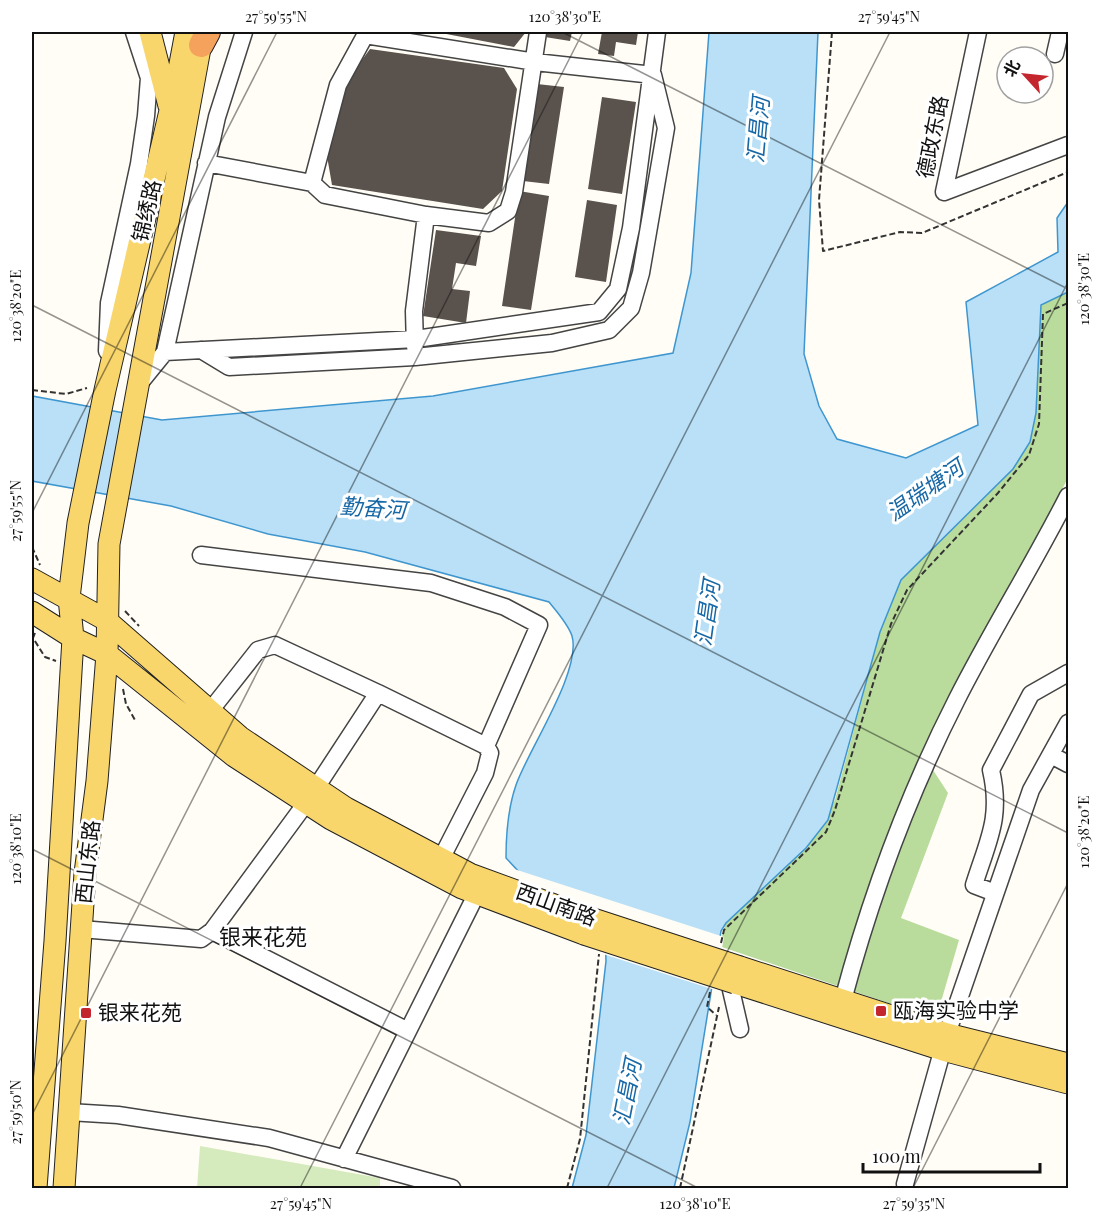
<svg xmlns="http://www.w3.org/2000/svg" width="1100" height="1220" font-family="'Playfair Display','Noto Sans SC',serif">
  <rect width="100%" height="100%" fill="#fffdf5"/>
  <path fill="#d5ebbd" d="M200,1146L380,1178V1188H197Z"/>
  <path fill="#b9dc9c" d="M1068,292V478L922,753L948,793L901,918L959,940L936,1019L719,946L726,923L806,848L835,800L880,632L901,580L1013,469L1030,442L1036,413L1041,305Z"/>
  <path fill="#b9e0f7" stroke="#3f96cf" stroke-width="1.5" d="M709,32H818L804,354L819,406L837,439L906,458L978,425L966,302L1058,252L1057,218L1068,202V292L1041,305L1036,413L1030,442L1013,469L901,580L880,632L828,820L806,848L726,923L721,931L690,1122L674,1188H572L586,1135L606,961L605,932L578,897L521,874L506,858C506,834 508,808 516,785C528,750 582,671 572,636C568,624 557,612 549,602L365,552L268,534L171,506L32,481V396L162,420L433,396L673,353L691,273Z"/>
  <path fill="#fffdf5" d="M511,868L724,937L715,990L603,954L602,933L595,917L577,899L550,891L519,877Z"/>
  <path fill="#5a524d" d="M436,32H526L514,47Z
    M546,32H572L570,41L545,37Z
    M602,32H638L636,45L616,42L614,56L598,54Z
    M370,49L504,68L517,89L502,191L483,209L332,185L327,156L348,79Z
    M537,84L564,87L549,184L523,181Z
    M602,97L636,102L622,194L588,189Z
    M519,191L549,196L531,310L502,306Z
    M587,200L617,205L606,282L575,277Z
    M436,230L481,236L476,266L456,263L452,289L470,291L466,323L423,316Z"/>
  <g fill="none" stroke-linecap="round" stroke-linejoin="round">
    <defs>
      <path id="minor" d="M978,32L944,192L1068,145
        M1055,54L1060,32
        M206,163L312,183L338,85L367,32
        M312,183L325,195L426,215L489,223L508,211L514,192L538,32
        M415,347L414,311L426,215
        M201,350L229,367L415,357L552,343L609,330L631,308L641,273L666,128L653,75L535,62L365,35
        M107,351L109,303L139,164L146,116L149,78L134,32
        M165,352L416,339L599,312L618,289L631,228L657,32
        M139,384L165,352L217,117L244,32
        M201,555L431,583L505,607L539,625L486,746
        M210,711L258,650L275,645L378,693
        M1051,755L1068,764
        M995,893L974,885C988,840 1002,818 991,770L1031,694L1068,673
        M81,929L201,939L212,931L408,1031
        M212,931L306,803L378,693L486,746L490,753L485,773L441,859
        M735,983L731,990L740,1029
        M843,1000C870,899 909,793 957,699C992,630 1033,565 1068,496
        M69,1112L118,1115L269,1138L452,1188
        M344,1159L482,883
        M905,1184L947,1034L1031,790L1068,723"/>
      <path id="major" d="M150,32L169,106
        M32,579L106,620L240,737L346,808L470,874L590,918
        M32,612L73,638L107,654L234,756L331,819L462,888L584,934
        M740,967L947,1034L1068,1064
        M735,983L943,1050L1068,1083
        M36,1188L55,941L73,638L69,598L78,523L105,390L176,85L186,32
        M64,1188L85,873L97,781L107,654L109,544L203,32"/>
      <path id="highway" d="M201,45L208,32"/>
    </defs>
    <use href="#minor" stroke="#444" stroke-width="19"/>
    <use href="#major" stroke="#222" stroke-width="23"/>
    <use href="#highway" stroke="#222" stroke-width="26"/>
    <path stroke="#333" stroke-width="2" stroke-dasharray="6 3" stroke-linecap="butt" d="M832,32L819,200L823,251L900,232L922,233L1068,172
      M32,390L66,394L87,388
      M32,547L40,565
      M125,611L139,626
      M35,633L33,638L45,657L56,661
      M123,689L126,704L135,720
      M721,943L724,930L826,832L835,810L891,624L907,590L998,493L1029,455L1039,424L1043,314L1068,303
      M710,992L707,1007L716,1015
      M567,1188L580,1139L599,954
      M680,1188L719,1007"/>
    <use href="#minor" stroke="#fff" stroke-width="16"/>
    <use href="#major" stroke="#f9d66b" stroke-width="21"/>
    <use href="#highway" stroke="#f5a25d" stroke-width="24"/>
    <defs>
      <path id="major-bridge" d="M590,918L740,967
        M584,934L735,983"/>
    </defs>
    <use href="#major-bridge" stroke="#222" stroke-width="23" stroke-linecap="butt"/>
    <use href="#major-bridge" stroke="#f9d66b" stroke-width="21"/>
  </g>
  <path fill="none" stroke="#111" stroke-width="1.5" stroke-opacity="0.45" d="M562,32L1068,289M32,305L1068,833M32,513L277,32M32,849L698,1188M32,1115L583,32M300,1188L890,32M607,1188L1068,282M913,1188L1068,883"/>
  <g fill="#c4262e" stroke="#fff" stroke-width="2">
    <rect x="875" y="1005" width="12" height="12" rx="3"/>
    <rect x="80" y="1007" width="12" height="12" rx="3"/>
  </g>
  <g text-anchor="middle" stroke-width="6" stroke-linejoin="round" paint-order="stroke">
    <g font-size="21" fill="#111" stroke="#fff">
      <text transform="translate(933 137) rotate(-79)" y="7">德政东路</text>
      <text transform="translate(147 211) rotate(-77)" y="7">锦绣路</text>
      <text transform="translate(88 862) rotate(-84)" y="7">西山东路</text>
      <text transform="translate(556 905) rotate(20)" y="7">西山南路</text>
    </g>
    <g font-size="21" fill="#111" stroke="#fff" text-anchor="start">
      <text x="893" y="1018">瓯海实验中学</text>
      <text x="98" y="1020">银来花苑</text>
    </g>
    <g font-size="22" font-style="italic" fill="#1768a6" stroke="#fff">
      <text transform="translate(758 130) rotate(-85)" y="8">汇昌河</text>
      <text transform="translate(925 490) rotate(-35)" y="8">温瑞塘河</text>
      <text transform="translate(373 508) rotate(4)" y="8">勤奋河</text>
      <text transform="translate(707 613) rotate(-82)" y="8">汇昌河</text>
      <text transform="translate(627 1092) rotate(-79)" y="8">汇昌河</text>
    </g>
    <g font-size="22" fill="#111" stroke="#fff">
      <text x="263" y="945">银来花苑</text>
    </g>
  </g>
  <rect width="1100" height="1220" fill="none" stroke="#ffffff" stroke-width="66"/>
  <g transform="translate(1025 75) rotate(297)"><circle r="28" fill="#ffffff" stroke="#a0a0a0" stroke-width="1.5"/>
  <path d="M0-4.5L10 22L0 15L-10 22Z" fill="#c4262e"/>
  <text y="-9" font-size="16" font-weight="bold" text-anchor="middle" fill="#111111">北</text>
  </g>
  <path d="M863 1163v9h177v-9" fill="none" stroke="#111111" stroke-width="3"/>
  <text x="872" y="1163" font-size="18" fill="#111111" stroke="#ffffff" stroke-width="4.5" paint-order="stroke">100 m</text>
  <rect x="33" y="33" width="1034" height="1154" fill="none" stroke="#111" stroke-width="2"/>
  <g font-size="15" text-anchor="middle" fill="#111">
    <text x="276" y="22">27°59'55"N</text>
    <text x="565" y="22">120°38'30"E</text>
    <text x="889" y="22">27°59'45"N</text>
    <text transform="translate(1084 289) rotate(-90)" y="5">120°38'30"E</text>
    <text transform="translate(16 306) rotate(-90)" y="5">120°38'20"E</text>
    <text transform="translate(16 511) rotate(-90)" y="5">27°59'55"N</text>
    <text transform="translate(1084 832) rotate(-90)" y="5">120°38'20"E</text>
    <text transform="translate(16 849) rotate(-90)" y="5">120°38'10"E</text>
    <text transform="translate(16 1112) rotate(-90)" y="5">27°59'50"N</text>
    <text x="301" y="1209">27°59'45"N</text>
    <text x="695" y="1209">120°38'10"E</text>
    <text x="914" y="1209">27°59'35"N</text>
  </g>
</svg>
